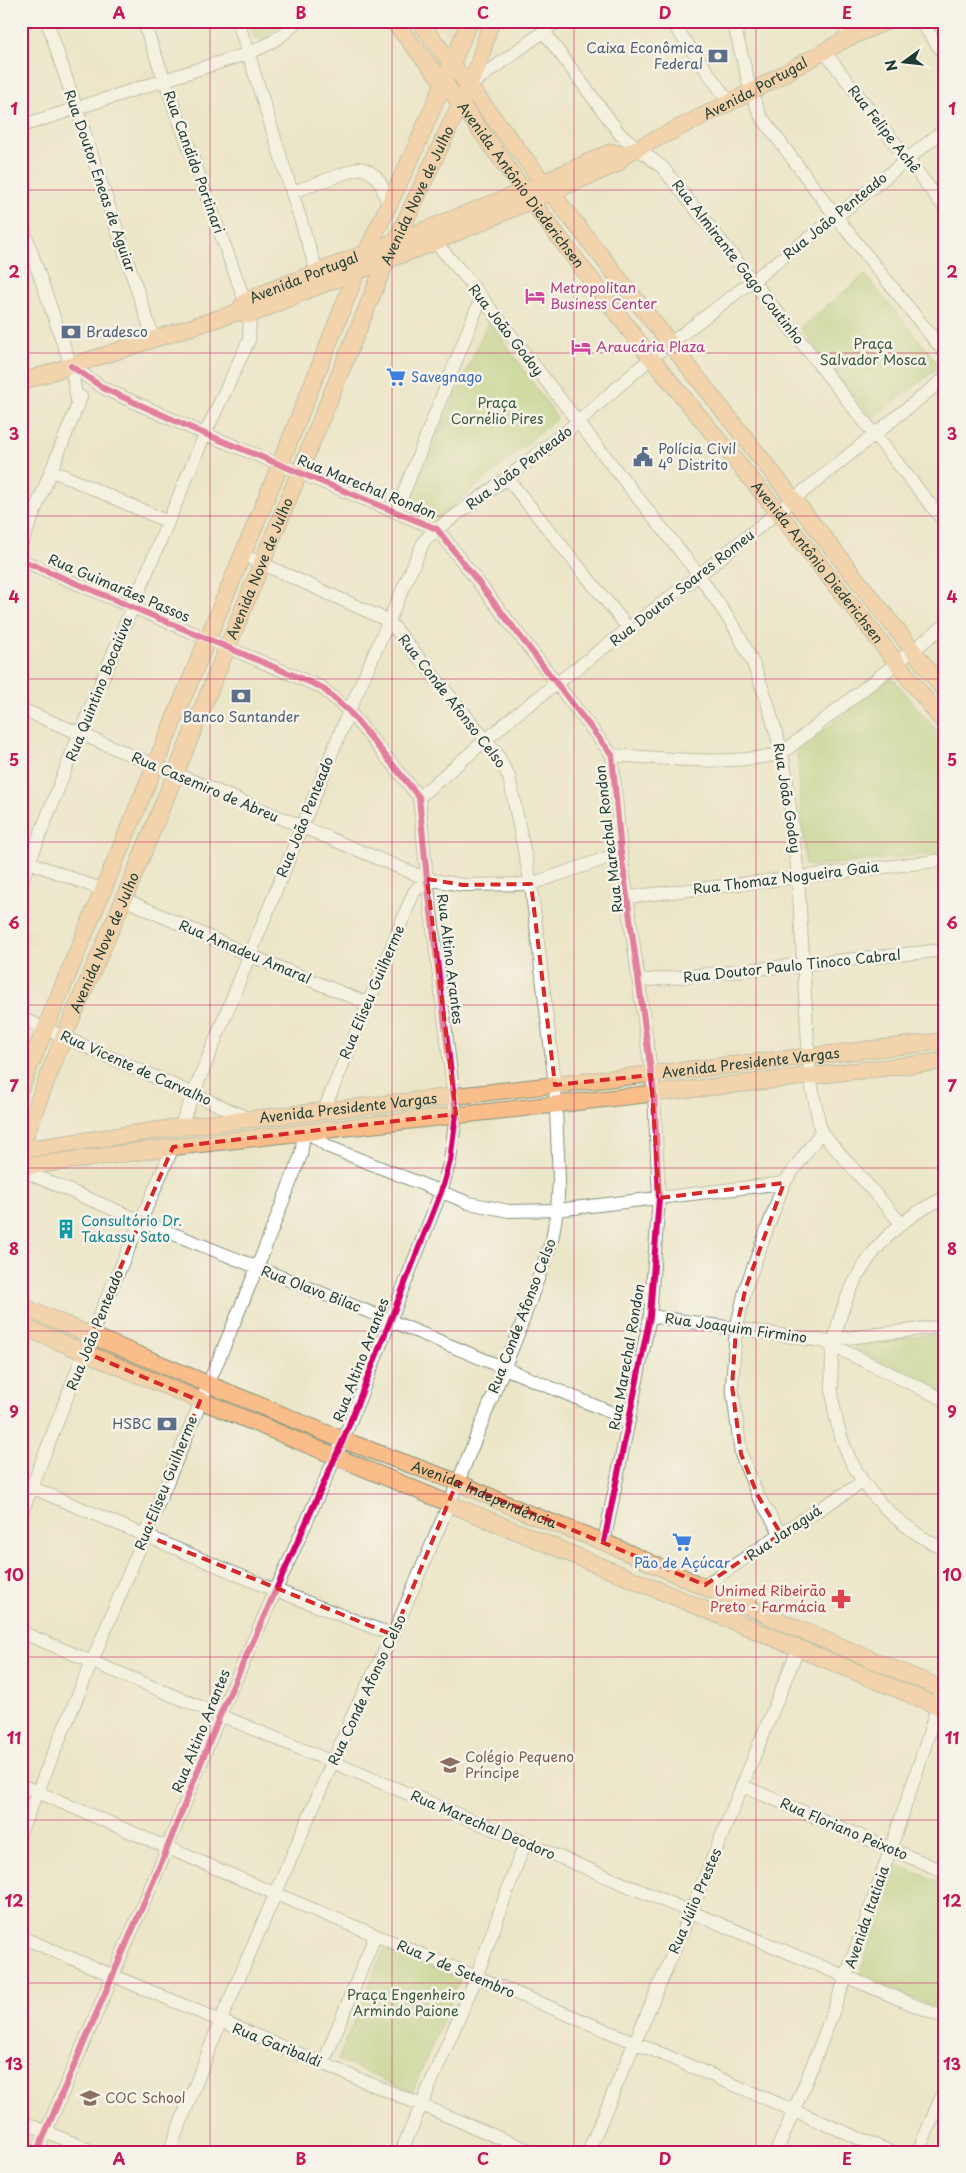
<svg xmlns="http://www.w3.org/2000/svg" width="966" height="2173" font-family="'Playpen Sans',sans-serif">
  <rect width="100%" height="100%" fill="#f7f3e8"/>
  <filter id="ink" filterUnits="userSpaceOnUse"><feTurbulence type="fractalNoise" baseFrequency=".02" numOctaves="2"/><feDisplacementMap in="SourceGraphic" scale="10" xChannelSelector="R" yChannelSelector="G"/><feConvolveMatrix kernelMatrix="1 2 1 2 8 2 1 2 1" color-interpolation-filters="sRGB"/></filter>
  <filter id="wash" filterUnits="userSpaceOnUse"><feTurbulence type="fractalNoise" baseFrequency=".0096" numOctaves="4" result="noise"/><feDisplacementMap in="SourceGraphic" scale="20" xChannelSelector="R" yChannelSelector="G"/><feGaussianBlur stdDeviation="1.12" result="paint"/><feColorMatrix in="noise" values="0 0 0 0 0 0 0 0 0 0 0 0 0 0 0 0 0 1.4 0 .05"/><feComposite in="paint" operator="in"/></filter>
  <g filter="url(#wash)">
    <rect width="100%" height="100%" fill="#ece6c9"/>
    <path fill="#edd7ba" d="M434,21H459L452,41Z
      M21,924L39,933L33,948L21,943Z"/>
    <path fill="#accc74" stroke="#668454" d="M249,21H287C280,31 267,39 255,39Z
      M865,275L940,366L871,419L800,328Z
      M489,320L557,418L434,522L407,505Z
      M889,679L894,680L945,741V853L814,866L806,865L797,755L799,750Z
      M945,1332V1393L854,1349L856,1345Z
      M896,1865L945,1884V2011L859,1976Z
      M384,1949L461,1978L412,2092L338,2060Z"/>
  </g>
  <g filter="url(#ink)">
    <g fill="none" stroke-linecap="round" stroke-linejoin="round">
      <defs>
        <path id="minor" d="M47,21L154,340
          M238,21L317,272
          M671,21L729,102
          M733,21L751,92L760,115L836,217L945,353
          M843,21L848,38
          M920,21L945,55
          M544,32L620,134L663,168L945,523
          M824,51L945,208
          M469,86L558,21
          M21,126L249,53C268,45 283,37 297,21
          M293,192L359,168C380,172 383,188 388,206
          M21,222L71,366L78,406
          M435,242L465,276L578,422L699,575L735,628L753,663L766,698L782,753L786,775L798,876L810,1077L821,1132L901,1223
          M71,366L105,389L198,431L437,529L612,755L621,853L654,1093L659,1198L650,1316L604,1542
          M51,470L168,522
          M507,478L629,629
          M396,512L481,298
          M21,545L81,397
          M21,560L321,687L349,711L419,797L427,879L456,1114L450,1161L441,1192L343,1440L220,1715L164,1856L37,2152
          M21,709L427,879L463,885L531,884L621,853
          M612,755C668,758 727,767 782,753L945,625
          M419,797L514,716L699,575L945,378
          M21,859L103,890
          M21,883L79,735L168,522L205,434L249,340L250,315L143,21
          M628,897L945,860
          M124,899L249,955L367,1003
          M639,981L945,950
          M21,1018L250,1119
          M324,1110L414,892L427,879
          M180,1127L349,711L424,541L437,529L507,478L578,422L651,358L836,217L945,129
          M309,1133L329,1147L469,1203L509,1211L557,1210L784,1183
          M21,1170L141,1221L389,1320L629,1420
          M945,1198C836,1243 798,1387 864,1483C885,1513 913,1534 945,1550
          M650,1316L823,1341L945,1326
          M825,1342L945,1400
          M21,1483L265,1586L393,1635
          M21,1515L91,1335L173,1147
          M781,1534L758,1496L741,1454L732,1386L736,1329L746,1287L784,1183L821,1132
          M705,1585L791,1527L863,1482
          M21,1632L945,2018
          M21,1785L276,1894L634,2042L891,2152
          M743,1786L945,1872
          M21,1831L257,1268L301,1155L304,1133
          M21,1937L533,2152
          M323,2064L375,1936
          M21,2121L94,2152
          M169,2152L220,2022L355,1710L393,1635L449,1504L520,1329L552,1240L557,1210L559,1180L555,1085L531,884L509,777L497,754L389,621L243,555
          M401,2152L476,1978L525,1842
          M588,2152L691,1911L798,1649
          M776,2152C818,2058 852,1962 885,1865C906,1803 929,1740 945,1677
          M918,2152L945,2088"/>
        <g id="major">
          <path id="s1" d="M393,21L461,104L538,210L651,358L778,512L945,724"/>
          <path d="M419,21L556,199L945,691"/>
          <path id="s2" d="M238,312L245,302L259,295L524,191L611,152L624,155"/>
          <path id="s3" d="M21,382L238,312L250,315L310,289L435,242L617,164L624,155L751,92L848,38L887,21"/>
          <path d="M21,1087L280,465L357,272L416,147L470,21"/>
          <path id="s4" d="M21,1146L64,1036L124,899L382,271L478,66L491,21"/>
          <path id="s5" d="M21,1150L180,1127L945,1041"/>
          <path d="M21,1167L173,1147L945,1061"/>
          <path id="s6" d="M21,1306L343,1440L457,1482L527,1513L604,1542L796,1628L945,1690"/>
          <path d="M21,1326L945,1709"/>
        </g>
      </defs>
      <use href="#minor" stroke="#86927e" stroke-width="14"/>
      <use href="#major" stroke="#86927e" stroke-width="18"/>
      <use href="#minor" stroke="#fff" stroke-width="12"/>
      <use href="#major" stroke="#f8bd89" stroke-width="16"/>
      <defs>
        <path id="cycleway" d="M71,366L105,389L198,431L437,529L612,755L621,853L654,1093L659,1198L650,1316L604,1542
          M21,560L321,687L349,711L419,797L427,879L456,1114L450,1161L441,1192L343,1440L220,1715L164,1856L37,2152"/>
      </defs>
      <use href="#cycleway" stroke="#f7f3e8" stroke-width="9"/>
      <use href="#cycleway" stroke="#d6006c" stroke-width="6"/>
    </g>
  </g>
  <path d="M0 0H966V2173H0ZM427,879L463,885L531,884L555,1085L651,1075L659,1198L784,1183L746,1287L736,1329L732,1386L741,1454L758,1496L781,1534L705,1585L457,1482L393,1635L145,1535L200,1401L84,1352L91,1335L173,1147L456,1114Z" fill="#ece6c9" fill-opacity=".55" fill-rule="evenodd"/>
  <path fill="none" stroke="#d62828" stroke-width="4" stroke-dasharray="10 6" stroke-linejoin="round" d="M427,879L463,885L531,884L555,1085L651,1075L659,1198L784,1183L746,1287L736,1329L732,1386L741,1454L758,1496L781,1534L705,1585L457,1482L393,1635L145,1535L200,1401L84,1352L91,1335L173,1147L456,1114Z"/>
  <path fill="none" stroke="#c2185b" stroke-width="1" stroke-opacity="0.55" d="M210,21V2152M392,21V2152M574,21V2152M756,21V2152M21,190H945M21,353H945M21,516H945M21,679H945M21,842H945M21,1005H945M21,1168H945M21,1331H945M21,1494H945M21,1657H945M21,1820H945M21,1983H945"/>
  <defs>
    <symbol id="bank-bare" viewBox="-9 -9 18 18"><path d="M-6-4H6V4H-6ZM0-2.3a2.3 2.3 0 1 0 0 4.6a2.3 2.3 0 1 0 0-4.6Z" fill="#5c6f8a" stroke="#f7f3e8" stroke-width="2.5" paint-order="stroke"/></symbol>
    <symbol id="hotel-bare" viewBox="-9 -9 18 18"><path d="M-6-4.5h1.5V1H6V5H4.5V3h-9V5H-6ZM-4 0a1.8 1.8 0 1 1 3.6 0ZM.5 0V-2.5h3Q6-2.5 6 0Z" fill="#d1479c" stroke="#f7f3e8" stroke-width="2.5" paint-order="stroke"/></symbol>
    <symbol id="supermarket-bare" viewBox="-9 -9 18 18"><path d="M-6-5.5h2.5l.6 2H6L4.5 2H-2.5L-4.4-4H-6ZM-1.5 3.2a1.3 1.3 0 1 0 .1 0ZM3 3.2a1.3 1.3 0 1 0 .1 0Z" fill="#3f7fe0" stroke="#f7f3e8" stroke-width="2.5" paint-order="stroke"/></symbol>
    <symbol id="civic-bare" viewBox="-9 -9 18 18"><path d="M-.6-6.5H3V-4.5H.6V-3L4-1V1h2V6H-6V1h2V-1L-.6-3ZM-1.2 2.5V6h2.4V2.5Z" fill="#5c6f8a" stroke="#f7f3e8" stroke-width="2.5" paint-order="stroke"/></symbol>
    <symbol id="building-bare" viewBox="-9 -9 18 18"><path d="M-4-6H4V6H1V3H-1V6H-4ZM-2.5-4.3h1.7v1.8h-1.7ZM.8-4.3h1.7v1.8H.8ZM-2.5-1h1.7V.8h-1.7ZM.8-1h1.7V.8H.8Z" fill="#0f9aa8" stroke="#f7f3e8" stroke-width="2.5" paint-order="stroke"/></symbol>
    <symbol id="pharmacy-bare" viewBox="-9 -9 18 18"><path d="M-2-6h4v4h4v4h-4v4h-4v-4h-4v-4h4Z" fill="#e0444e" stroke="#f7f3e8" stroke-width="2.5" paint-order="stroke"/></symbol>
    <symbol id="school-bare" viewBox="-9 -9 18 18"><path d="M0-5L7-2L0 1L-7-2ZM-4 1L0 2.5L4 1V4Q0 6-4 4Z" fill="#8d6e63" stroke="#f7f3e8" stroke-width="2.5" paint-order="stroke"/></symbol>
  </defs>
  <g fill-rule="evenodd">
    <use href="#bank-bare" x="704" y="42" width="28" height="28"/>
    <use href="#hotel-bare" x="521" y="282" width="28" height="28"/>
    <use href="#bank-bare" x="57" y="318" width="28" height="28"/>
    <use href="#hotel-bare" x="567" y="333" width="28" height="28"/>
    <use href="#supermarket-bare" x="382" y="363" width="28" height="28"/>
    <use href="#civic-bare" x="629" y="443" width="28" height="28"/>
    <use href="#bank-bare" x="227" y="682" width="28" height="28"/>
    <use href="#building-bare" x="52" y="1215" width="28" height="28"/>
    <use href="#bank-bare" x="153" y="1410" width="28" height="28"/>
    <use href="#supermarket-bare" x="668" y="1528" width="28" height="28"/>
    <use href="#pharmacy-bare" x="827" y="1585" width="28" height="28"/>
    <use href="#school-bare" x="436" y="1751" width="28" height="28"/>
    <use href="#school-bare" x="76" y="2084" width="28" height="28"/>
  </g>
  <g text-anchor="middle" stroke-width="5" stroke-linejoin="round" paint-order="stroke">
    <g font-size="14" fill="#4e5e75" stroke="#f7f3e8" text-anchor="end">
      <text x="703" y="53">Caixa Econômica<tspan x="703" dy="16">Federal</tspan></text>
      <text x="86" y="337" text-anchor="start">Bradesco</text>
      <text x="658" y="454" text-anchor="start">Polícia Civil<tspan x="658" dy="16">4º Distrito</tspan></text>
      <text x="241" y="722" text-anchor="middle">Banco Santander</text>
      <text x="152" y="1429">HSBC</text>
    </g>
    <g font-size="14" fill="#1f3d34" stroke="#f7f3e8">
      <text dy="5" stroke="none"><textPath href="#s3" startOffset="796">Avenida Portugal</textPath></text>
      <text transform="translate(884 129) rotate(52)" y="5">Rua Felipe Achê</text>
      <text transform="translate(194 162) rotate(70)" y="5">Rua Candido Portinari</text>
      <text transform="translate(100 181) rotate(71)" y="5">Rua Doutor Eneas de Aguiar</text>
      <text dy="5" stroke="none"><textPath href="#s1" startOffset="208">Avenida Antônio Diederichsen</textPath></text>
      <text dy="5" stroke="none"><textPath href="#s4" startOffset="1030">Avenida Nove de Julho</textPath></text>
      <text transform="translate(835 216) rotate(-39)" y="5">Rua João Penteado</text>
      <text transform="translate(738 262) rotate(52)" y="5">Rua Almirante Gago Coutinho</text>
      <text dy="5" stroke="none"><textPath href="#s2" startOffset="76">Avenida Portugal</textPath></text>
      <text transform="translate(506 330) rotate(52)" y="5">Rua João Godoy</text>
      <text transform="translate(519 468) rotate(-37)" y="5">Rua João Penteado</text>
      <text transform="translate(367 487) rotate(22)" y="5">Rua Marechal Rondon</text>
      <text dy="5" stroke="none"><textPath href="#s1" startOffset="688">Avenida Antônio Diederichsen</textPath></text>
      <text dy="5" stroke="none"><textPath href="#s4" startOffset="625">Avenida Nove de Julho</textPath></text>
      <text transform="translate(119 588) rotate(23)" y="5">Rua Guimarães Passos</text>
      <text transform="translate(682 588) rotate(-38)" y="5">Rua Doutor Soares Romeu</text>
      <text transform="translate(99 689) rotate(-68)" y="5">Rua Quintino Bocaiúva</text>
      <text transform="translate(452 701) rotate(52)" y="5">Rua Conde Afonso Celso</text>
      <text transform="translate(205 787) rotate(23)" y="5">Rua Casemiro de Abreu</text>
      <text transform="translate(787 798) rotate(81)" y="5">Rua João Godoy</text>
      <text transform="translate(305 817) rotate(-68)" y="5">Rua João Penteado</text>
      <text transform="translate(609 839) rotate(-97)" y="5">Rua Marechal Rondon</text>
      <text transform="translate(786 878) rotate(-7)" y="5">Rua Thomaz Nogueira Gaia</text>
      <text dy="5" stroke="none"><textPath href="#s4" startOffset="220">Avenida Nove de Julho</textPath></text>
      <text transform="translate(245 952) rotate(23)" y="5">Rua Amadeu Amaral</text>
      <text transform="translate(450 959) rotate(83)" y="5">Rua Altino Arantes</text>
      <text transform="translate(792 966) rotate(-6)" y="5">Rua Doutor Paulo Tinoco Cabral</text>
      <text transform="translate(372 992) rotate(-67)" y="5">Rua Eliseu Guilherme</text>
      <text dy="5" stroke="none"><textPath href="#s5" startOffset="735">Avenida Presidente Vargas</textPath></text>
      <text transform="translate(136 1068) rotate(24)" y="5">Rua Vicente de Carvalho</text>
      <text dy="5" stroke="none"><textPath href="#s5" startOffset="330">Avenida Presidente Vargas</textPath></text>
      <text transform="translate(311 1289) rotate(21)" y="5">Rua Olavo Bilac</text>
      <text transform="translate(522 1316) rotate(-69)" y="5">Rua Conde Afonso Celso</text>
      <text transform="translate(736 1328) rotate(8)" y="5">Rua Joaquim Firmino</text>
      <text transform="translate(95 1330) rotate(-68)" y="5">Rua João Penteado</text>
      <text transform="translate(627 1357) rotate(-80)" y="5">Rua Marechal Rondon</text>
      <text transform="translate(361 1360) rotate(-69)" y="5">Rua Altino Arantes</text>
      <text transform="translate(166 1483) rotate(-68)" y="5">Rua Eliseu Guilherme</text>
      <text dy="5" stroke="none"><textPath href="#s6" startOffset="500">Avenida Independência</textPath></text>
      <text transform="translate(784 1533) rotate(-34)" y="5">Rua Jaraguá</text>
      <text transform="translate(367 1690) rotate(-65)" y="5">Rua Conde Afonso Celso</text>
      <text transform="translate(201 1731) rotate(-68)" y="5">Rua Altino Arantes</text>
      <text transform="translate(483 1825) rotate(23)" y="5">Rua Marechal Deodoro</text>
      <text transform="translate(844 1829) rotate(23)" y="5">Rua Floriano Peixoto</text>
      <text transform="translate(695 1901) rotate(-67)" y="5">Rua Júlio Prestes</text>
      <text transform="translate(867 1917) rotate(-71)" y="5">Avenida Itatiaia</text>
      <text transform="translate(456 1969) rotate(23)" y="5">Rua 7 de Setembro</text>
      <text transform="translate(277 2045) rotate(22)" y="5">Rua Garibaldi</text>
    </g>
    <g font-size="14" fill="#b23c85" stroke="#f7f3e8" text-anchor="start">
      <text x="550" y="293">Metropolitan<tspan x="550" dy="16">Business Center</tspan></text>
      <text x="596" y="352">Araucária Plaza</text>
    </g>
    <g font-size="14" fill="#3b5a41" stroke="#f7f3e8">
      <text x="873" y="349">Praça<tspan x="873" dy="16">Salvador Mosca</tspan></text>
      <text x="497" y="408">Praça<tspan x="497" dy="16">Cornélio Pires</tspan></text>
      <text x="406" y="2000">Praça Engenheiro<tspan x="406" dy="16">Armindo Paione</tspan></text>
    </g>
    <g font-size="14" fill="#366cbe" stroke="#f7f3e8" text-anchor="start">
      <text x="411" y="382">Savegnago</text>
      <text x="682" y="1568" text-anchor="middle">Pão de Açúcar</text>
    </g>
    <g font-size="14" fill="#0d838f" stroke="#f7f3e8" text-anchor="start">
      <text x="81" y="1226">Consultório Dr.<tspan x="81" dy="16">Takassu Sato</tspan></text>
    </g>
    <g font-size="14" fill="#be3a42" stroke="#f7f3e8" text-anchor="end">
      <text x="826" y="1596">Unimed Ribeirão<tspan x="826" dy="16">Preto - Farmácia</tspan></text>
    </g>
    <g font-size="14" fill="#785e54" stroke="#f7f3e8" text-anchor="start">
      <text x="465" y="1762">Colégio Pequeno<tspan x="465" dy="16">Príncipe</tspan></text>
      <text x="105" y="2103">COC School</text>
    </g>
  </g>
  <rect width="966" height="2173" fill="none" stroke="#f7f3e8" stroke-width="55"/>
  <g transform="translate(904 62) rotate(255)" stroke="#f7f3e8" stroke-width="4" paint-order="stroke">
  <path d="M0-4L9 19L0 12L-9 19Z" fill="#1f3d34"/>
  <text y="-8" font-size="14" font-weight="bold" text-anchor="middle" fill="#1f3d34">N</text>
  </g>
  <rect x="28" y="28" width="910" height="2118" fill="none" stroke="#c2185b" stroke-width="2"/>
  <g font-size="16" text-anchor="middle" font-weight="bold" fill="#c2185b">
    <text x="119" y="19">A</text>
    <text x="301" y="19">B</text>
    <text x="483" y="19">C</text>
    <text x="665" y="19">D</text>
    <text x="847" y="19">E</text>
    <text x="14" y="115">1</text>
    <text x="952" y="115">1</text>
    <text x="14" y="278">2</text>
    <text x="952" y="278">2</text>
    <text x="14" y="440">3</text>
    <text x="952" y="440">3</text>
    <text x="14" y="603">4</text>
    <text x="952" y="603">4</text>
    <text x="14" y="766">5</text>
    <text x="952" y="766">5</text>
    <text x="14" y="929">6</text>
    <text x="952" y="929">6</text>
    <text x="14" y="1092">7</text>
    <text x="952" y="1092">7</text>
    <text x="14" y="1255">8</text>
    <text x="952" y="1255">8</text>
    <text x="14" y="1418">9</text>
    <text x="952" y="1418">9</text>
    <text x="14" y="1581">10</text>
    <text x="952" y="1581">10</text>
    <text x="14" y="1744">11</text>
    <text x="952" y="1744">11</text>
    <text x="14" y="1907">12</text>
    <text x="952" y="1907">12</text>
    <text x="14" y="2070">13</text>
    <text x="952" y="2070">13</text>
    <text x="119" y="2165">A</text>
    <text x="301" y="2165">B</text>
    <text x="483" y="2165">C</text>
    <text x="665" y="2165">D</text>
    <text x="847" y="2165">E</text>
  </g>
</svg>
